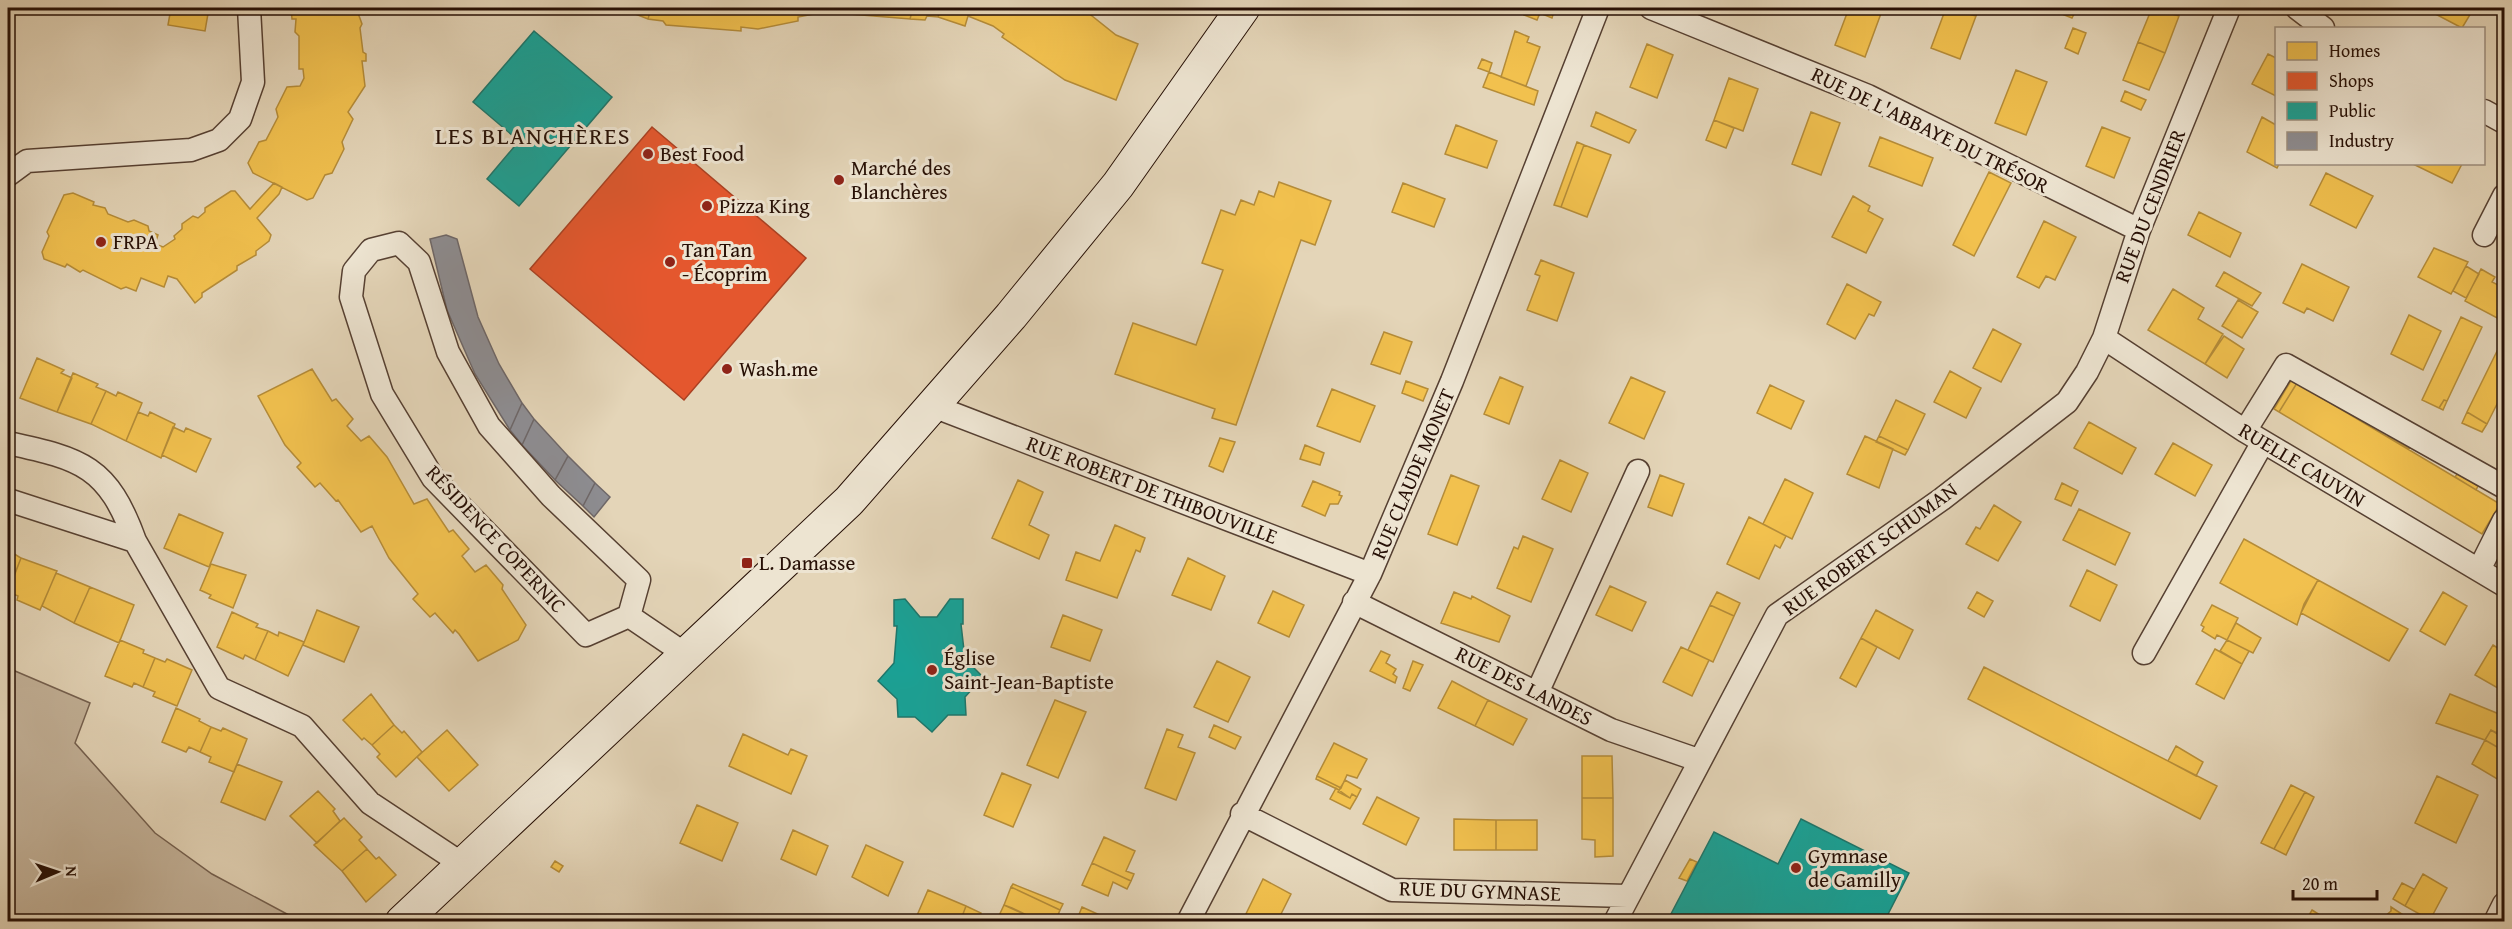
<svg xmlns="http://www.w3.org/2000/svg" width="2512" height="929" font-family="'Gentium Book Plus',serif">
  <rect width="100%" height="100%" fill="#e4d5b8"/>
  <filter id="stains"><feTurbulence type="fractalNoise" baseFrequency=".00333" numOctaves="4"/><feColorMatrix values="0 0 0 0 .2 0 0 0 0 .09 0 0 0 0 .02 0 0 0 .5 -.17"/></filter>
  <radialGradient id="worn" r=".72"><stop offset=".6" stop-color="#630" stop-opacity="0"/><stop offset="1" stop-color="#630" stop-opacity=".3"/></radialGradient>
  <path fill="#c4b39a" stroke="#756150" stroke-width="1.5" d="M8,668L90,703L75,743L155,833L212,874L300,921H8Z"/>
  <path fill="#f2c14e" stroke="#b58c38" stroke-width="1.5" d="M171,8H209L205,31L168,25Z
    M291,8H361L362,12L358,13L362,24L360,28L363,52L366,54V61H362L365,86L348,112L353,119L342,142L344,149L332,173L325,175L313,198L307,200L253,173L248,163L259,142L266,140L278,117L276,109L287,87L300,86L304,78L303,69H299V36L295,32L296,19H292Z
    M620,8H651L648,19Z
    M651,8H913L910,19L850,14V10H835L798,17V21L758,29L741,27V31L666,25L663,21L648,19Z
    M913,8H941L938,17L927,16L925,20L910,19Z
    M941,8H1082L1116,35L1138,44L1116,100L1065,80L1002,37L1004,34L993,26L968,16L965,26L938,17Z
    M1527,8H1555L1552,18L1540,13L1537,20L1524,15Z
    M1849,8H1883L1865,57L1835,45Z
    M1946,8L1976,16L1960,59L1931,48Z
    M1954,8H1979L1976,16Z
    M2047,8H2077L2072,18Z
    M2152,8L2179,16L2165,53L2138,42Z
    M2404,8H2419L2416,14Z
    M2424,8H2474L2462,28Z
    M2073,28L2086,33L2078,54L2065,48Z
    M1515,31L1529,37L1527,42L1540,47L1526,86L1501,77Z
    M2138,42L2165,53L2149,90L2123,80Z
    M1647,44L1673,55L1657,98L1630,87Z
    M2268,54L2276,58V96L2252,84Z
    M1482,59L1492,63L1489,72L1478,68Z
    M2016,70L2047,82L2026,135L1995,123Z
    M1489,72L1538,91L1534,105L1483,87Z
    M1729,78L1758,89L1743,131L1714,120Z
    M2125,91L2146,100L2141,110L2121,101Z
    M1596,112L1636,130L1629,143L1591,126Z
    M1811,112L1840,123L1821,175L1792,164Z
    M2262,117L2276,125V164H2279L2277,168L2247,152Z
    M1714,120L1734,128L1726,148L1706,140Z
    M1456,125L1497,141L1487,168L1445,154Z
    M2102,127L2130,138L2114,178L2086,166Z
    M1880,137L1933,158L1922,186L1869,166Z
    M1577,142L1584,145L1561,207L1554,205Z
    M1584,145L1611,155L1587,217L1561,207Z
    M2413,164H2462L2452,183Z
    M1989,172L2011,183L1974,256L1953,245Z
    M2326,173L2373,196L2356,228L2310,205Z
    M1279,182L1331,201L1315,245L1301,240L1236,425L1212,418L1215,409L1115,374L1133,323L1196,345L1223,270L1202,263L1221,210L1235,215L1241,200L1254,205L1259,191L1274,197Z
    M274,183L282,187L279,194L257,218L271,235L269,241L256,251V255L237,266V270L202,293V297L195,303L177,279L168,276L164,287L141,278L136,291L126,287L121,289L83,270L80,272L67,264L65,267L44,259L42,252L49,236L47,232L64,195L73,193L94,202L93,205L105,208L108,214L128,222L134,220L148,226L149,231L158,235L155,244L163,247L175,239L174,236L182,229V224L193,216L198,218L205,212V208L231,191H235L250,209Z
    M1403,183L1445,199L1434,227L1392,212Z
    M1853,196L1870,206L1868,211L1883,219L1866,253L1832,237Z
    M2199,212L2241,233L2230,257L2188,235Z
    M2044,221L2076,237L2055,280L2046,276L2039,288L2017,277Z
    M2434,248L2468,262L2451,294L2418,277Z
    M1541,260L1574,273L1557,321L1527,310L1540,276L1535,274Z
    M2302,264L2349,287L2333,321L2307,308L2304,313L2283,303Z
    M2466,266L2479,274L2466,298L2453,291Z
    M2481,269L2495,277L2492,282L2504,288V314L2501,320L2465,301Z
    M2224,272L2261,293L2252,306L2216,286Z
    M1847,284L1881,302L1874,316L1869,314L1855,339L1827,324Z
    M2173,289L2204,308L2198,319L2223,334L2205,364L2148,330Z
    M2238,300L2258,312L2242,338L2222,326Z
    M2409,315L2441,331L2423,370L2391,354Z
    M2461,317L2482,327L2447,401L2444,400L2439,408L2422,400Z
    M1993,329L2021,344L2001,382L1973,368Z
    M1384,332L1412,342L1400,374L1371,364Z
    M2224,336L2244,349L2227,378L2205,364Z
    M2503,339L2504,390L2487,424L2467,412Z
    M37,358L64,370L61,373L72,378L57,412L20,398Z
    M312,369L332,401L336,399L353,419L347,426L361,441L369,436L387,457L414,504L427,499L449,532L453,530L469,549L462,556L475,572L486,565L503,585L502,589L526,625L518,640L478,661L459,634L455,630L453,633L435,613L430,617L413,599L418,594L389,558L372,526L361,532L338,500L336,501L320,483L315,487L297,467L301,463L285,445L258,396Z
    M1950,371L1981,388L1966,418L1934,402Z
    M73,373L98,384L96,387L106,391L91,424L57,412Z
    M1500,377L1523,387L1509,424L1484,414Z
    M1631,377L1665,392L1644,439L1609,423Z
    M2292,379L2297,383L2279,412L2274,409Z
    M1406,381L1428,389L1423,401L1402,393Z
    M2297,383L2500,504L2482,534L2279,412Z
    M1770,385L1804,401L1791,429L1757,413Z
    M1332,389L1375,406L1360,442L1317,426Z
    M106,391L116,396L118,392L142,403L126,441L91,424Z
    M1896,400L1925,414L1908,450L1879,436Z
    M2444,400L2447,401L2443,410L2439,408Z
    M138,412L148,416L150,412L175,424L161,458L126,441Z
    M2467,412L2487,424L2482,432L2462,423Z
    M2089,422L2136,448L2122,474L2074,448Z
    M173,427L184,432L186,428L211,439L196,472L162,455Z
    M2390,433L2412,445L2409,449L2388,437Z
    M1865,436L1893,449L1879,488L1847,474Z
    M1879,436L1908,450L1905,455L1876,442Z
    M1220,438L1235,442L1223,472L1209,466Z
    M2173,443L2212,465L2195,496L2155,474Z
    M1305,445L1324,453L1320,465L1300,459Z
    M1560,460L1588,473L1571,512L1542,499Z
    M2458,473L2478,486L2476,490L2455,477Z
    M1451,475L1479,486L1457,545L1428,534Z
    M1660,475L1684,484L1672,516L1648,507Z
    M1785,479L1813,493L1792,539L1763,524Z
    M1018,480L1043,492L1029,525L1049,535L1039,559L992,538Z
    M1313,481L1340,492L1339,495L1342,496L1338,504H1330L1325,516L1302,506Z
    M2062,483L2078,491L2071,506L2055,499Z
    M1994,505L2021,522L1998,561L1966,544L1976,527L1980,529Z
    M2079,509L2130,533L2115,565L2063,540Z
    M179,514L223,533L209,567L164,548Z
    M1749,517L1786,536L1780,548L1775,545L1759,579L1727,564Z
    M1115,525L1145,538L1140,552L1136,550L1117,598L1066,580L1076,552L1100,561Z
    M1523,536L1553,549L1531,602L1497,588L1514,547L1518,549Z
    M2244,539L2318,580L2304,604L2297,625L2220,583Z
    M8,550L21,558L8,591Z
    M21,558L57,571L40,610L17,600L18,596L8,592Z
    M1188,558L1225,576L1211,610L1172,595Z
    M211,564L246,575L233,608L209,598L211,595L200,590Z
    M2087,570L2117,585L2100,621L2070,606Z
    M56,573L90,587L74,623L42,606Z
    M2318,580L2408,629L2389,661L2301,613Z
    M1610,586L1646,602L1632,631L1596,615Z
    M90,587L134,605L119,643L74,623Z
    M1273,591L1304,605L1289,637L1258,623Z
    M1454,592L1471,599L1472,596L1510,616L1499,642L1441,623Z
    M1717,592L1740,603L1734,616L1710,605Z
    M1977,592L1993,601L1984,617L1968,608Z
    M2443,592L2467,606L2445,645L2420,631Z
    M1710,605L1734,616L1713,662L1688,650Z
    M2212,605L2238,618L2227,640L2217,635L2215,639L2202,631L2204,627L2201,625Z
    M317,610L359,627L344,662L303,645Z
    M1876,610L1913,630L1899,659L1861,638Z
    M232,612L258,624L256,627L268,631L255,660L245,655L243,659L217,647Z
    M1063,615L1102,630L1090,661L1051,647Z
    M2236,623L2261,638L2253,653L2227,640Z
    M268,631L278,636L279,632L304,642L288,676L255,660Z
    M1861,638L1877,647L1856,687L1840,678Z
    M120,640L144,650L143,653L155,658L143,687L134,683L132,687L105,676Z
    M2227,640L2249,651L2242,664L2220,651Z
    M2493,645L2504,652L2503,691L2475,675Z
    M1681,647L1709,660L1692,696L1663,682Z
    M2215,649L2242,664L2224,699L2196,684Z
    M1381,651L1390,655L1386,663L1396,669L1393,674L1397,677L1395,683L1370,671Z
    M155,658L165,662L167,659L192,670L177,706L153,696L155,692L143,687Z
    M1217,661L1250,677L1228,722L1194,707Z
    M1413,661L1423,665L1410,691L1403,688Z
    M1984,667L2217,786L2200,819L1968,699Z
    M1452,681L1488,700L1475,726L1438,708Z
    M371,694L394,725L372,745L364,738L362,740L343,720Z
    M2450,694L2504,716L2497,733L2491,730L2485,740L2436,723Z
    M1055,700L1086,712L1058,778L1027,765Z
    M1488,700L1527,719L1513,745L1475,726Z
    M176,708L200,719L199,721L211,727L200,752L189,747L186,752L162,742Z
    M394,725L402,733L404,731L422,752L396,777L377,757L380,754L372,745Z
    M1214,725L1241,737L1235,749L1209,737Z
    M211,727L221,731L223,728L247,739L234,772L209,762L211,757L200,752Z
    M1167,729L1183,735L1178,747L1195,753L1176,800L1145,788Z
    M447,730L478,765L449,791L417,757Z
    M2491,730L2504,738V751L2485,740Z
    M743,734L788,755L791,749L807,756L791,794L729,766Z
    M2485,740L2504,751V783L2472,764Z
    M1334,743L1367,759L1357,778L1347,775L1341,788L1317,776Z
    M2176,746L2203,762L2196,776L2168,761Z
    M1582,756H1612L1613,798H1582Z
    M237,764L282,782L265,820L221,802Z
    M1002,773L1031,785L1013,827L984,815Z
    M1317,776L1341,788L1339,790L1316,779Z
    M2437,776L2478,795L2456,843L2415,823Z
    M1345,780L1361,789L1357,797L1352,794L1350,798L1338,792Z
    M2291,785L2305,792L2274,849L2261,843Z
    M1336,788L1350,798L1352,794L1357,797L1350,809L1330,799Z
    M318,791L335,809L333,811L340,821L317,843L290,816Z
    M2305,792L2314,797L2286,855L2274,849Z
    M1377,797L1419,818L1406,845L1363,824Z
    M1582,798H1613V856L1595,857V840L1582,839Z
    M697,805L738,823L722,861L680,843Z
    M344,818L362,837L359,840L367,849L342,871L314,845Z
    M1454,819L1496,820V850H1454Z
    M1496,820H1537V850H1496Z
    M793,830L828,846L816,875L781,859Z
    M1104,837L1135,851L1126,871L1134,874L1131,881L1092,863Z
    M866,845L903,862L888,896L852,877Z
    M367,849L376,859L379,857L396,875L366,902L342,871Z
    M1690,859L1697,862L1687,881L1679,878Z
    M555,861L563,866L559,872L551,867Z
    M1092,863L1131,881L1127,889L1113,882L1108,896L1082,885Z
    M2423,874L2447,888L2430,920L2405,906Z
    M1263,879L1291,894L1277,922H1242Z
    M2402,883L2414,889L2405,906L2393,899Z
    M1013,884L1063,904L1060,910L1011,887Z
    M1011,887L1060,910L1055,922H1041L1004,905Z
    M928,890L966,906L960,922L915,920Z
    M1004,905L1012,908L1041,922L997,920Z
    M966,906L981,913L977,922H960Z
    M1082,907L1115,922H1076Z
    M2391,907L2414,922H2389L2383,918L2391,911Z
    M2312,910L2331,922H2305Z"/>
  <path fill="#e4572e" stroke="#ab4122" stroke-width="1.5" d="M652,127L806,258L684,400L530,269Z"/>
  <path fill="#17a398" stroke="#1c776c" stroke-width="1.5" d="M534,31L612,97L519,206L487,179L519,141L473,102Z
    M905,599L920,617H937L950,599H963V624H961L965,659L983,677L965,697L966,715H948L932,732L915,717H898L897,699L878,681L894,663L897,626H894V600Z
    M1801,819L1909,873L1884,922H1687L1671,914L1714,832L1778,864Z"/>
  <path fill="#8d8d92" stroke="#6e6768" stroke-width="1.5" d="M446,235L457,239L478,317L499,364L522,403L510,430L475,374L447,310L430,239Z
    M522,403L534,419L522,445L510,430Z
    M534,419L568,456L555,480L522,445Z
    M568,456L595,483L583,506L555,480Z
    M595,483L610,497L594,517L583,506Z"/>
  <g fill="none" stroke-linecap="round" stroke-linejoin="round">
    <defs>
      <path id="street" d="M1651,8L1868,96L2139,230
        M2297,8L2323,28
        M2484,111L2504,122
        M8,175L27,161L191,150L219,140L240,119L253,82L249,8
        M2484,235L2504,196
        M399,243L419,262L448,352L489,426L551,496L639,580L629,616L586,635L433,478L382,394L351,297L354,271L371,250Z
        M2104,338L2245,431L2504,585
        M933,406L1370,574
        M2245,431L2286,365L2504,487
        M8,443C82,459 108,466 135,541L8,500
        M135,541L219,688L302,726L370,803L462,864
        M2479,570L2504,520
        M1354,602L1611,730L1698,760
        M629,616L685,654
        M2144,653L2263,442
        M1537,693L1638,471
        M1242,814L1392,890L1627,896
        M1188,922L1370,574L1452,381L1598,8
        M1615,922L1777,615L1942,499L2067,402L2087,372L2104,338L2139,230L2229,8
        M2495,922L2504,904"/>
      <path id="secondary" d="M402,922L849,501L1011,316L1118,185L1243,8"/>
    </defs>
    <use href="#street" stroke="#564032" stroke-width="25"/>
    <use href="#secondary" stroke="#260f05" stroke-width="35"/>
    <use href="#street" stroke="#ede4d1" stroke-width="22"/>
    <use href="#secondary" stroke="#ede4d1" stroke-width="33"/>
  </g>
  <g fill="#8f2418" stroke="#ede4d1" stroke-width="2">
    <circle cx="648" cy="154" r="6"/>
    <circle cx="839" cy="180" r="6"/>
    <circle cx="707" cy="206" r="6"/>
    <circle cx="101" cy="242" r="6"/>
    <circle cx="670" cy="262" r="6"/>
    <circle cx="727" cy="369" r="6"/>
    <rect x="741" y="557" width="12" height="12" rx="3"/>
    <circle cx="932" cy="670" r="6"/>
    <circle cx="1796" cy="868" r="6"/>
  </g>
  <g text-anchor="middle" stroke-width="6" stroke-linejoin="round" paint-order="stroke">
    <g font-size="21" fill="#260f05" stroke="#ede4d1">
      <text transform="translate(1930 130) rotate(26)" y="7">RUE DE L'ABBAYE DU TRÉSOR</text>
      <text transform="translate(2150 206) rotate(-69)" y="7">RUE DU CENDRIER</text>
      <text transform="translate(2302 465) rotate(31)" y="7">RUELLE CAUVIN</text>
      <text transform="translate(1413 474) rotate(-67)" y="7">RUE CLAUDE MONET</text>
      <text transform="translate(1152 490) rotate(21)" y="7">RUE ROBERT DE THIBOUVILLE</text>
      <text transform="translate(496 539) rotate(47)" y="7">RÉSIDENCE COPERNIC</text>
      <text transform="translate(1870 549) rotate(-36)" y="7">RUE ROBERT SCHUMAN</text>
      <text transform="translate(1524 686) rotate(27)" y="7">RUE DES LANDES</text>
      <text transform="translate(1480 891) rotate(2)" y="7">RUE DU GYMNASE</text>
    </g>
    <g font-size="21" fill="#260f05" stroke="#ede4d1" text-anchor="start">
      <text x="660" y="161">Best Food</text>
      <text x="851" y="175">Marché des<tspan x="851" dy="24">Blanchères</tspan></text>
      <text x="719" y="213">Pizza King</text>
      <text x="113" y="249">FRPA</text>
      <text x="682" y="257">Tan Tan<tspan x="682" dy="24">- Écoprim</tspan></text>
      <text x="739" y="376">Wash.me</text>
      <text x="759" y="570">L. Damasse</text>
      <text x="944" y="665">Église<tspan x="944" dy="24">Saint-Jean-Baptiste</tspan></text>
      <text x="1808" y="863">Gymnase<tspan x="1808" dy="24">de Gamilly</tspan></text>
    </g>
    <g font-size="24" letter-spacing="1.5" fill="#260f05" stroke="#ede4d1">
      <text x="533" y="144">LES BLANCHÈRES</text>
    </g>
  </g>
  <rect width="2512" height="929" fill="none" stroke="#e4d5b8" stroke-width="30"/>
  <rect x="9" y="9" width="2494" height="911" fill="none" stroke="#260f05" stroke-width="3"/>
  <rect x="15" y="15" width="2482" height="899" fill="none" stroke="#260f05" stroke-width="1.5"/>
  <rect x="2275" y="27" width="210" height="138" fill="#ede4d1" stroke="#9d8f7f" stroke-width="1.5"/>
  <rect x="2287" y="42" width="30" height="18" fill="#f2c14e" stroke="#9d8f7f" stroke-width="1.5"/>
  <text x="2329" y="57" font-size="18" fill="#260f05">Homes</text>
  <rect x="2287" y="72" width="30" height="18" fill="#e4572e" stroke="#9d8f7f" stroke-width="1.5"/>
  <text x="2329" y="87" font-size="18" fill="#260f05">Shops</text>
  <rect x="2287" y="102" width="30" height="18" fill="#17a398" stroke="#9d8f7f" stroke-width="1.5"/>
  <text x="2329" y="117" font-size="18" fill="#260f05">Public</text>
  <rect x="2287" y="132" width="30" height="18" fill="#8d8d92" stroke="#9d8f7f" stroke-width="1.5"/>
  <text x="2329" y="147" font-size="18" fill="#260f05">Industry</text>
  <g transform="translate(57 872) rotate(88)" stroke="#ede4d1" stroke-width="4.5" paint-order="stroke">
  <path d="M0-4.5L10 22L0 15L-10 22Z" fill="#260f05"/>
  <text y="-9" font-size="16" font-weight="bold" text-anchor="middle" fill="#260f05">N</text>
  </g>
  <path d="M2293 890v9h84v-9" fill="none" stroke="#260f05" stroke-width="3"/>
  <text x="2302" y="890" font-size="18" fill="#260f05" stroke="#ede4d1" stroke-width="4.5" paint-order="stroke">20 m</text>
  <rect width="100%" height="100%" filter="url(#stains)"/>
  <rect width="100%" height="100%" fill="url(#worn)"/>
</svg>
